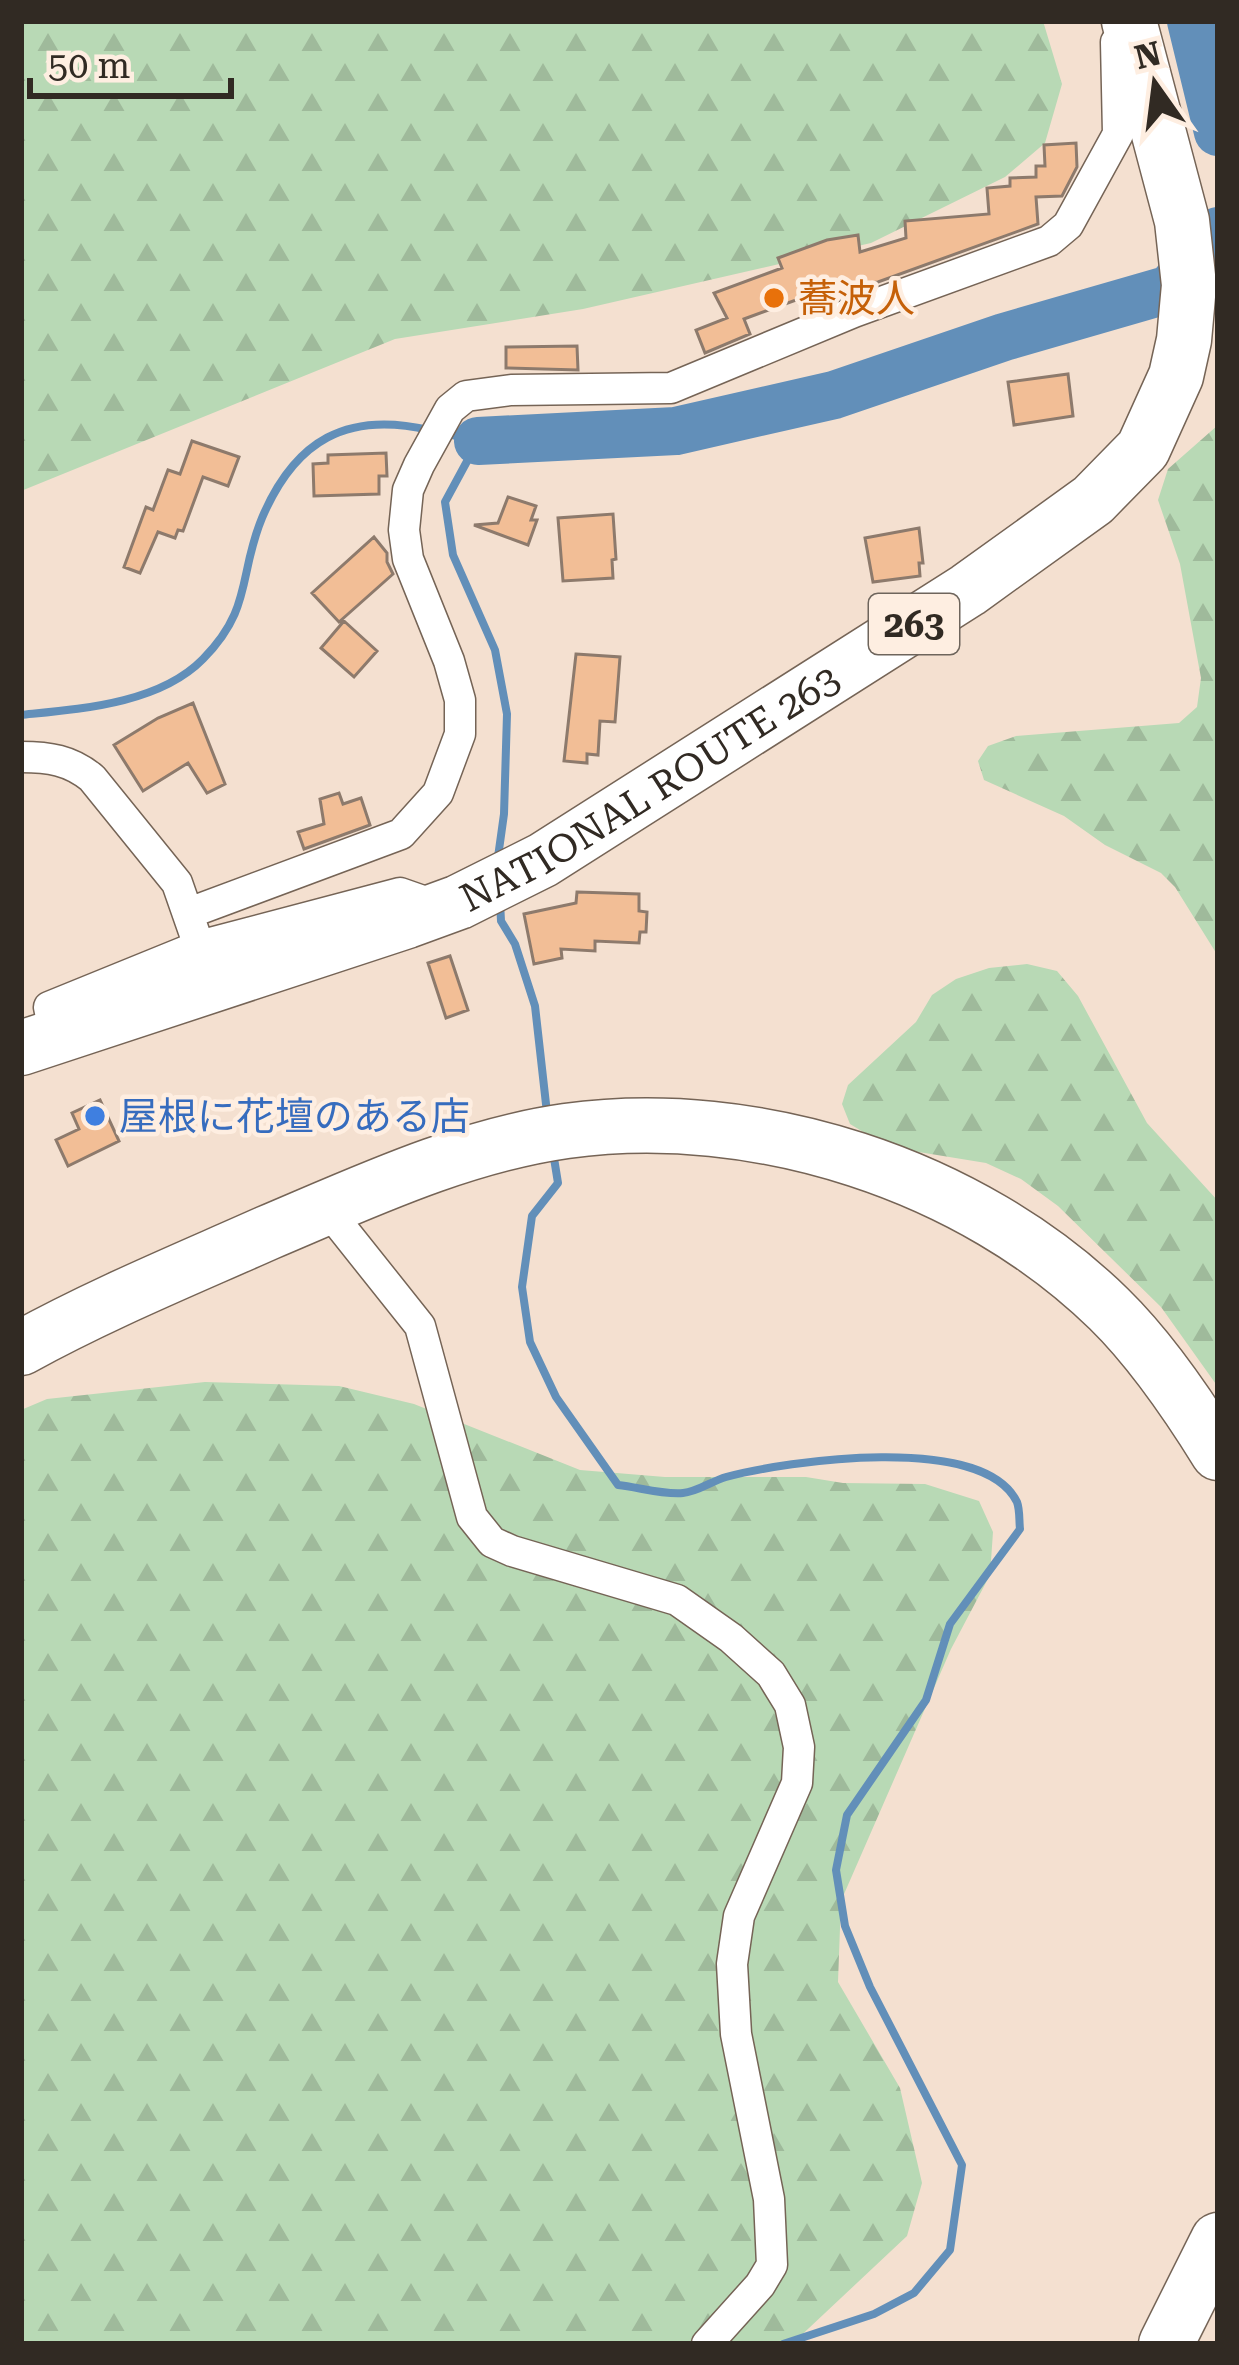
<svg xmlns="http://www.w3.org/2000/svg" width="1239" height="2365" font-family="'Roboto Serif','Noto Sans JP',serif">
  <defs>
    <pattern id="forest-firs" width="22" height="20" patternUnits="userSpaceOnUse" patternTransform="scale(3)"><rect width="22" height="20" fill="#b8d9b5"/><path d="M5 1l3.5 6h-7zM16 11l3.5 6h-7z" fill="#9fba9b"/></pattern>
  </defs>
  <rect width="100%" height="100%" fill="#f4e0d0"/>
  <path fill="url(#forest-firs)" d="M21,21H1043L1062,84L1045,143L1005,177L871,243L583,309L395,339L21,491Z
    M1218,425V956L1175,887L1161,873L1105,845L1064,816L984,780L978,761L988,746L1016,736L1179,723L1197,707L1201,678L1180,564L1158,500L1168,469Z
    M1027,964L1057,971L1078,996L1147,1123L1218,1201V1387L1161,1307L1058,1206L1021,1179L986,1163L888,1147L850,1124L842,1104L848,1085L916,1022L932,995L956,979L989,968Z
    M205,1382L339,1386L414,1404L580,1470L665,1477H806L843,1483L925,1484L979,1501L993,1532L990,1575L951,1649L841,1901L838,1982L900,2088L922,2183L907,2236L792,2344H21V1410L47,1399Z"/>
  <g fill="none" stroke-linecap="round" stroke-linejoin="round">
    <path stroke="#628fb9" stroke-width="8" d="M444,433L478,441L445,502L453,555L495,650L507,714L504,814L498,857
      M21,715C80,709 159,704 203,659C253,608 238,576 262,518C295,440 347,411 429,430
      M500,902L501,921L515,944L535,1006L547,1113
      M553,1152L558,1183L532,1216L522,1287L530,1342L556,1397L618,1485C638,1487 663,1495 683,1493C697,1492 712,1481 726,1477C786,1461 983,1432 1017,1502C1020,1510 1019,1521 1020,1529L950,1624L926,1700L847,1815L836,1870L845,1926L870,1987L962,2165L950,2250L914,2293L874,2314L783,2344"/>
    <path stroke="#628fb9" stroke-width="48" d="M1191,21L1218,132
      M478,441L676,431L834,395L1004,337L1170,289L1218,231"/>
  </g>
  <path fill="#f2be96" stroke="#8d7a6c" stroke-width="3" d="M1076,143L1077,167L1062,196L1036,197L1038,224L878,282L829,288L744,319L750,334L705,353L696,330L727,318L714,293L782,268L778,258L827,240L858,235L860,252L906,238L905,221L989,214L987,188L1010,186V178L1036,177V166H1045L1044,145Z
    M577,346L578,370L506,368V347Z
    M1068,374L1073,416L1014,425L1008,382Z
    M192,441L239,457L228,486L203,477L183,531L178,530L175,538L158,532L140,573L124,567L146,507L153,510L168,470L180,474Z
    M386,453L387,476H379V494L314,496L313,464L328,463V455Z
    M508,497L536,506L531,520H537L528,545L474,525L498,523Z
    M613,514L616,559L612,560L613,578L563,581L558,518Z
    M919,528L923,563H919L920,576L873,582L865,538Z
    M374,537L387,553V562L393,574L339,622L312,593Z
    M344,621L377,651L354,677L321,648Z
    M576,654L620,657L615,722L600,721L598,755L587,754V763L564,761Z
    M193,703L225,784L207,793L188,763L143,791L114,745L158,718Z
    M339,793L343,804L361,798L370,825L304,849L298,832L324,824L320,799Z
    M577,892L639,894V911L647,912L646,932H640L639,943L595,941V951L561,949L562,958L534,964L524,914L576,903Z
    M450,956L468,1010L446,1018L428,963Z
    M100,1100L119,1141L68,1166L56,1140L79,1129L72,1113Z"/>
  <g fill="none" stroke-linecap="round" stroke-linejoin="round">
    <defs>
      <path id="street" d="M21,757C49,757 70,760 92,778L177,883L199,946L49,1007L55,1037
        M189,913L401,834L438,793L460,734V700L449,661L408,559L404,530L408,490L419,465L450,409L466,396L511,390L671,388L854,312L1049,241L1068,225L1118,134L1116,42
        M199,946L400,893L420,900L426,915
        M326,1208L420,1326L472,1517L492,1542L512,1551L677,1600L731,1638L771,1674L790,1705L799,1747L797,1783L739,1916L732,1964L736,2034L769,2199L772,2265L760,2285L707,2344"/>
      <g id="highway">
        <path id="s1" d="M21,1048L407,921L459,902L543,860L968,590L1093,500L1143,449L1176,376L1184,340L1189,285L1182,221L1129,21"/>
        <path d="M21,1348C101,1304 184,1270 267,1233C364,1192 461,1146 566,1131C756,1105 971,1174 1109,1309C1151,1350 1187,1403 1218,1453"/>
        <path d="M1166,2344L1218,2240"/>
      </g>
    </defs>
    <use href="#street" stroke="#756456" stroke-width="33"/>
    <use href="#highway" stroke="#756456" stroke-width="57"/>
    <use href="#street" stroke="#fff" stroke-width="30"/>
    <use href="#highway" stroke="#fff" stroke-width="54"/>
  </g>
  <circle fill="#e8710a" stroke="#feeee1" stroke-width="4.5" cx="774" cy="298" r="12"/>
  <circle fill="#3f7fe0" stroke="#feeee1" stroke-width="4.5" cx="95" cy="1116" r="12"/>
  <g text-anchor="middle" stroke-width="9" stroke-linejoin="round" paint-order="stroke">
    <rect fill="#feeee1" stroke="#6e655c" stroke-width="3" x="869" y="594" width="90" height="60" rx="9"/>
    <g font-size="36" font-weight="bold" fill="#312a23">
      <text x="914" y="637">263</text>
    </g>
    <g font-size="39" fill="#c56008" stroke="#feeee1" text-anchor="start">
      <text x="798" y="312">蕎波人</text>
    </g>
    <g font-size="39" fill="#312a23" stroke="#feeee1">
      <text dy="14" stroke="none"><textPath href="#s1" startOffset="684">NATIONAL ROUTE 263</textPath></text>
    </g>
    <g font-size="39" fill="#366cbe" stroke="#feeee1" text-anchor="start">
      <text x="119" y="1130">屋根に花壇のある店</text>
    </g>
  </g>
  <rect width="1239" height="2365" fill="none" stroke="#312a23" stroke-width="48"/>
  <g transform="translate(1155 84) rotate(346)" stroke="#feeee1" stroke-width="9" paint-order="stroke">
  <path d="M0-9L21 45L0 30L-21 45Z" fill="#312a23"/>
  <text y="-18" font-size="33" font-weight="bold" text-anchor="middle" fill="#312a23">N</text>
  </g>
  <path d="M30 78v18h201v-18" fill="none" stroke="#312a23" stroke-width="6"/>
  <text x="48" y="78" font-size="36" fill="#312a23" stroke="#feeee1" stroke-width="9" paint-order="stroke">50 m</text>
</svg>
